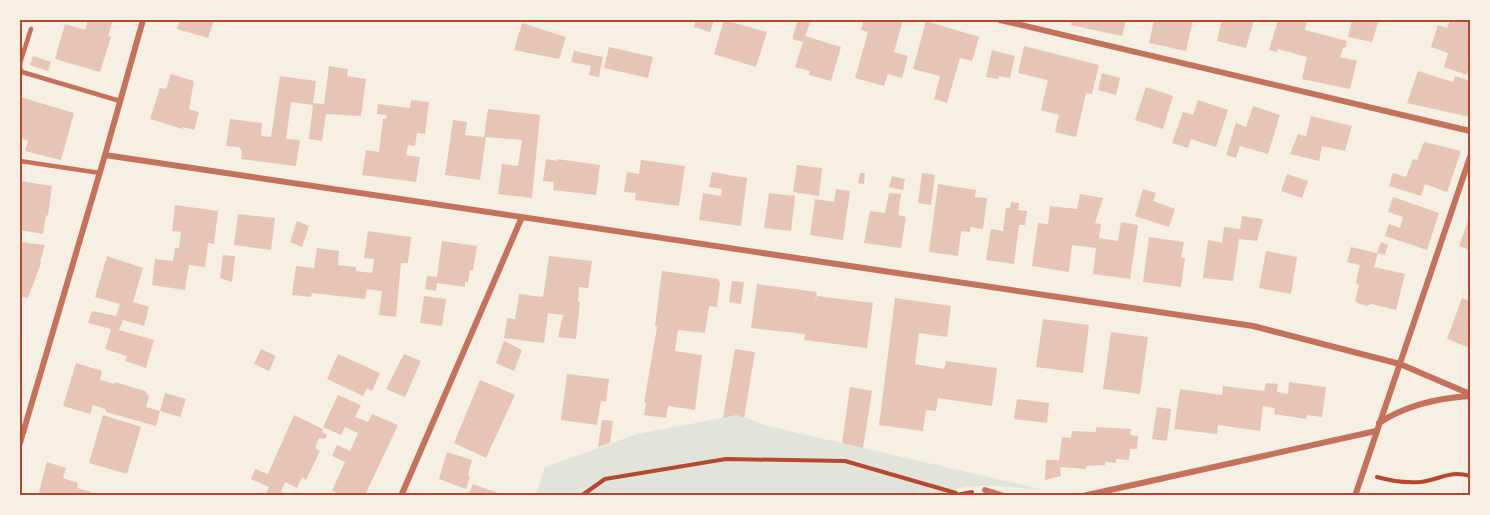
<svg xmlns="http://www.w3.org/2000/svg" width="1490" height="515" font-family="'Varela Round',sans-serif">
  <rect width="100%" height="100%" fill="#f6efe4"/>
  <path fill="#e2e4dc" d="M738,415L768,426L1045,490C1012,488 969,479 938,496H535L545,467L637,434Z"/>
  <path fill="#e6c5b7" d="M88,20H113L108,36L111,37L100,72L55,59L65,24L85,30Z
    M180,20H214L208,38L177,29Z
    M696,20H714L710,32L694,27Z
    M724,20L767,32L756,67L714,54Z
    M798,20H811L805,36L841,47L831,81L809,75L810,71L795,67L803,42L792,39Z
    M864,20H903L894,52L908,56L902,78L888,74L884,86L855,78L868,32L861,30Z
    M1072,20H1126L1122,36L1071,25Z
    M1154,20H1193L1186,51L1149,43Z
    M1222,20H1254L1246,48L1217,41Z
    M1278,20H1307L1305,30L1347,41L1346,47L1343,48L1340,57L1357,61L1350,89L1302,79L1307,57L1278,49L1277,52L1269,50Z
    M1352,20H1379L1372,42L1348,37Z
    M1450,20H1470V64L1467,75L1444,67L1448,53L1431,47L1438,25L1447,28Z
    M926,21L979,37L972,61L960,58L947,103L934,99L940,76L913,69Z
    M522,23L566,37L559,59L514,50Z
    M1024,46L1099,65L1092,94L1086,93L1076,137L1055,132L1059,115L1041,110L1048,80L1018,73Z
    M609,47L653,57L648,78L604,68Z
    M992,50L1015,56L1010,78L999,76L998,79L986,77Z
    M574,51L603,57L599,77L589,75L591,66L571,62Z
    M33,56L51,62L48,71L30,65Z
    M329,66L348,69L347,76L366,79L361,116L326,114L322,141L309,139L313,105L291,102L286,139L300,140L296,166L241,159L242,151L239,147L226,146L230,119L262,123L261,136L271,137L280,76L316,81L313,103L324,104Z
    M1418,71L1453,82L1455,76L1470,81V117L1407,103Z
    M1102,73L1120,78L1116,95L1098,90Z
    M171,74L194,81L189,109L199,112L194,130L183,127V129L150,119L160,88L166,89Z
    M1146,87L1173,96L1163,129L1135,120Z
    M20,97L74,113L61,160L25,151L28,141L20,138Z
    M411,100L429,102L425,134L417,133L415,146L408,145L406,155L420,157L416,182L362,175L366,150L379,152L383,119H386L387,115L377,114L378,104L410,108Z
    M1198,100L1228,110L1216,147L1191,139L1188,148L1172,143L1183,112L1193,115Z
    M1253,106L1280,115L1268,154L1240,146L1236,158L1226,155L1236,123L1246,127Z
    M488,109L540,115L532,198L498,194L502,164L518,166L522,140L486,137L480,180L445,175L453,120L467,122L465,135L484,137Z
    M1311,116L1352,126L1345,151L1322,146L1319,161L1290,154L1298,134L1306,136Z
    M1424,142L1461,151L1447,192L1425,184L1421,196L1389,186L1393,173L1406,177L1413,159L1417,160Z
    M546,159L557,161V159L600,165L596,195L553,190L554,182L543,181Z
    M641,160L685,166L679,206L635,200L636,193L624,192L627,172L639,174Z
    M797,165L822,168L819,196L793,192Z
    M712,172L747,178L741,226L699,220L703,193L721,196L722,189L709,187Z
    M860,173H865L864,184L858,183Z
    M922,173L935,175L931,205L918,203Z
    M1287,174L1308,181L1302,198L1281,191Z
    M892,176L905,179L903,190L889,187Z
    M20,181L52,186L48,216L46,215L43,234L20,230Z
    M938,184L976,190L975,197L987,198L983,229L970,227V232L961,231L958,256L929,252Z
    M836,189L850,191L843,240L810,235L815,199L834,202Z
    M1143,189L1156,193L1153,201L1175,209L1169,227L1135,216Z
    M769,193L795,196L791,231L764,228Z
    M889,193L901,194L898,215L906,217L901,248L864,243L870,211L885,213Z
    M1080,194L1103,198L1095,223L1101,224L1099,238L1118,241L1121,222L1138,225L1130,279L1093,274L1096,248L1072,245L1069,272L1032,266L1038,223L1048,224L1050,206L1077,209Z
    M1393,197L1439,213L1427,250L1385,236L1389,224L1400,228L1403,217L1388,212Z
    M1011,202L1019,203L1018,210L1027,211L1025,225H1019L1014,264L986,260L991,229L1003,231L1006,208H1010Z
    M175,205L218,211L214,244L208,243L205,267L189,265L185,290L152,285L155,259L173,261L175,248H179L181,232L172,231Z
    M238,214L275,218L271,250L234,245Z
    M1470,215V250L1459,246Z
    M1242,216L1263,219L1257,241L1239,239L1233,281L1203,278L1208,240L1222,243L1224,227L1240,229Z
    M297,221L309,226L302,247L290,242Z
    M368,231L411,237L408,263H401L396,317L379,315L382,291L367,289L365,299L312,293L311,297L292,295L296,266L314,268L317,248L339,251L338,265L356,267V271L372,273L374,259L364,258Z
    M1149,237L1184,242L1181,258H1185L1181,287L1143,282Z
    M442,241L477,246L473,270H470L468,282H465V287L437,283L436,291L425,289L427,276L437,277Z
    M20,242L45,245L40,262L41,263L28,298L20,296Z
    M1381,242L1388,245L1385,255L1378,253L1374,267L1405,274L1396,310L1371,304L1367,306L1357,303L1355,300L1359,286L1356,282L1360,265L1347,262L1351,247L1377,253Z
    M1266,251L1297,257L1291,294L1259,288Z
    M223,255L235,256L232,282L220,278Z
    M107,256L143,268L133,302L149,307L144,326L123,320L119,330L154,340L146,368L125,361L127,356L105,349L111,329L88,323L92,311L116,316L120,304L95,297Z
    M549,256L592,261L588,288L579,287L578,302H580L576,339L558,337L563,315L548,313L544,343L504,338L507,318L515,319L519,294L543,297Z
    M662,271L713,278L718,279L720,283L717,307L709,306L705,333L678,330L675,351L702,355L695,410L668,406L666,418L644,415L646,403H644L657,327L655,326Z
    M732,281L744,282L741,304L729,302Z
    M757,284L817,292L815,304L817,296L873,303L867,348L804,340L805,334L751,328Z
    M424,296L446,299L442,326L420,323Z
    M895,298L951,306L947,337L919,333L915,364L944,369L946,361L997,368L992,406L938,398L936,411L926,410L923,431L879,425Z
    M1462,298L1470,301V348L1447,339Z
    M1043,319L1089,325L1083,373L1036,367Z
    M1111,332L1148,337L1140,394L1103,389Z
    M504,341L522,350L514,371L496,363Z
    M261,349L276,356L269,371L254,364Z
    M735,349L755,352L744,418L737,415L723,418Z
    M338,354L380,373L372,391L367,388L363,396L327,379Z
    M404,354L421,361L405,397L386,389Z
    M76,363L102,371L100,380L114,384L115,382L145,391L149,397L146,407L160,411L165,393L186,399L180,417L160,411L156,426L106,412V409L93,405L90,414L63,406Z
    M567,374L609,379L606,402L601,401L597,425L561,420Z
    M480,380L515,395L486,458L454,443Z
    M1289,382L1326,387L1322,417L1307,415L1306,419L1274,414L1275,408L1263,406L1260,431L1218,425L1217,434L1174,429L1180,389L1222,395L1223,386L1264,391L1266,383L1278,384L1277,392L1288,394Z
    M850,387L872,391L863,448L842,443Z
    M338,395L361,405L355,417L368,422L372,414L398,425L365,495H342L332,491L345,462L332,456L337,445L350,451L358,433L345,427L341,435L323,427Z
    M1017,399L1049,403L1047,423L1014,419Z
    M1157,407L1171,409L1167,441L1152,439Z
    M103,415L141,427L127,474L89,463Z
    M294,415L323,429L322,432L327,435L325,439L319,438L315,448L320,451L306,480L302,477L297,488L285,482L281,492L288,495H265L269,487L251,479L255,469L268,474Z
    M602,420L613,421L610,443L598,447Z
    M1096,427L1131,429L1130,435L1138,436L1137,449H1130L1129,460L1116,459V463L1106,462L1105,465L1086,466V469L1060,467L1061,476L1045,480L1046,460H1059L1062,437L1071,438L1072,431L1096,432Z
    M447,452L472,460L468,475L470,476L466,489L439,479Z
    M47,462L66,468L63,478L78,483L77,488L91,492L90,495H48L39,492Z
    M473,484L484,488L504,495H468Z"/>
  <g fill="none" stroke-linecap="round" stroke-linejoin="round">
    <path stroke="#b5482f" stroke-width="4" d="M1377,477C1391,481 1405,483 1420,482C1440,480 1449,470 1470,476
      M581,496L605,479L726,459L845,461L956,493
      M951,496L972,492"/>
    <path stroke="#c5725c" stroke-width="4.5" d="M31,29L20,63V69L22,72L120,101
      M20,161L100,173"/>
    <path stroke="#c5725c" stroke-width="6" d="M1000,20L1470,131
      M105,155L1253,326L1400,364L1470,394
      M1379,423C1406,405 1439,398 1470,396
      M20,443L105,155L143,20
      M985,490L1004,496
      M401,496L522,217
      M1083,496L1376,431
      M1355,496L1470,157"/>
  </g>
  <rect width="1490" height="515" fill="none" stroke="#f6efe4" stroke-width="42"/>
  <rect x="21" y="21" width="1448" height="473" fill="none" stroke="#b5482f" stroke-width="2"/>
</svg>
